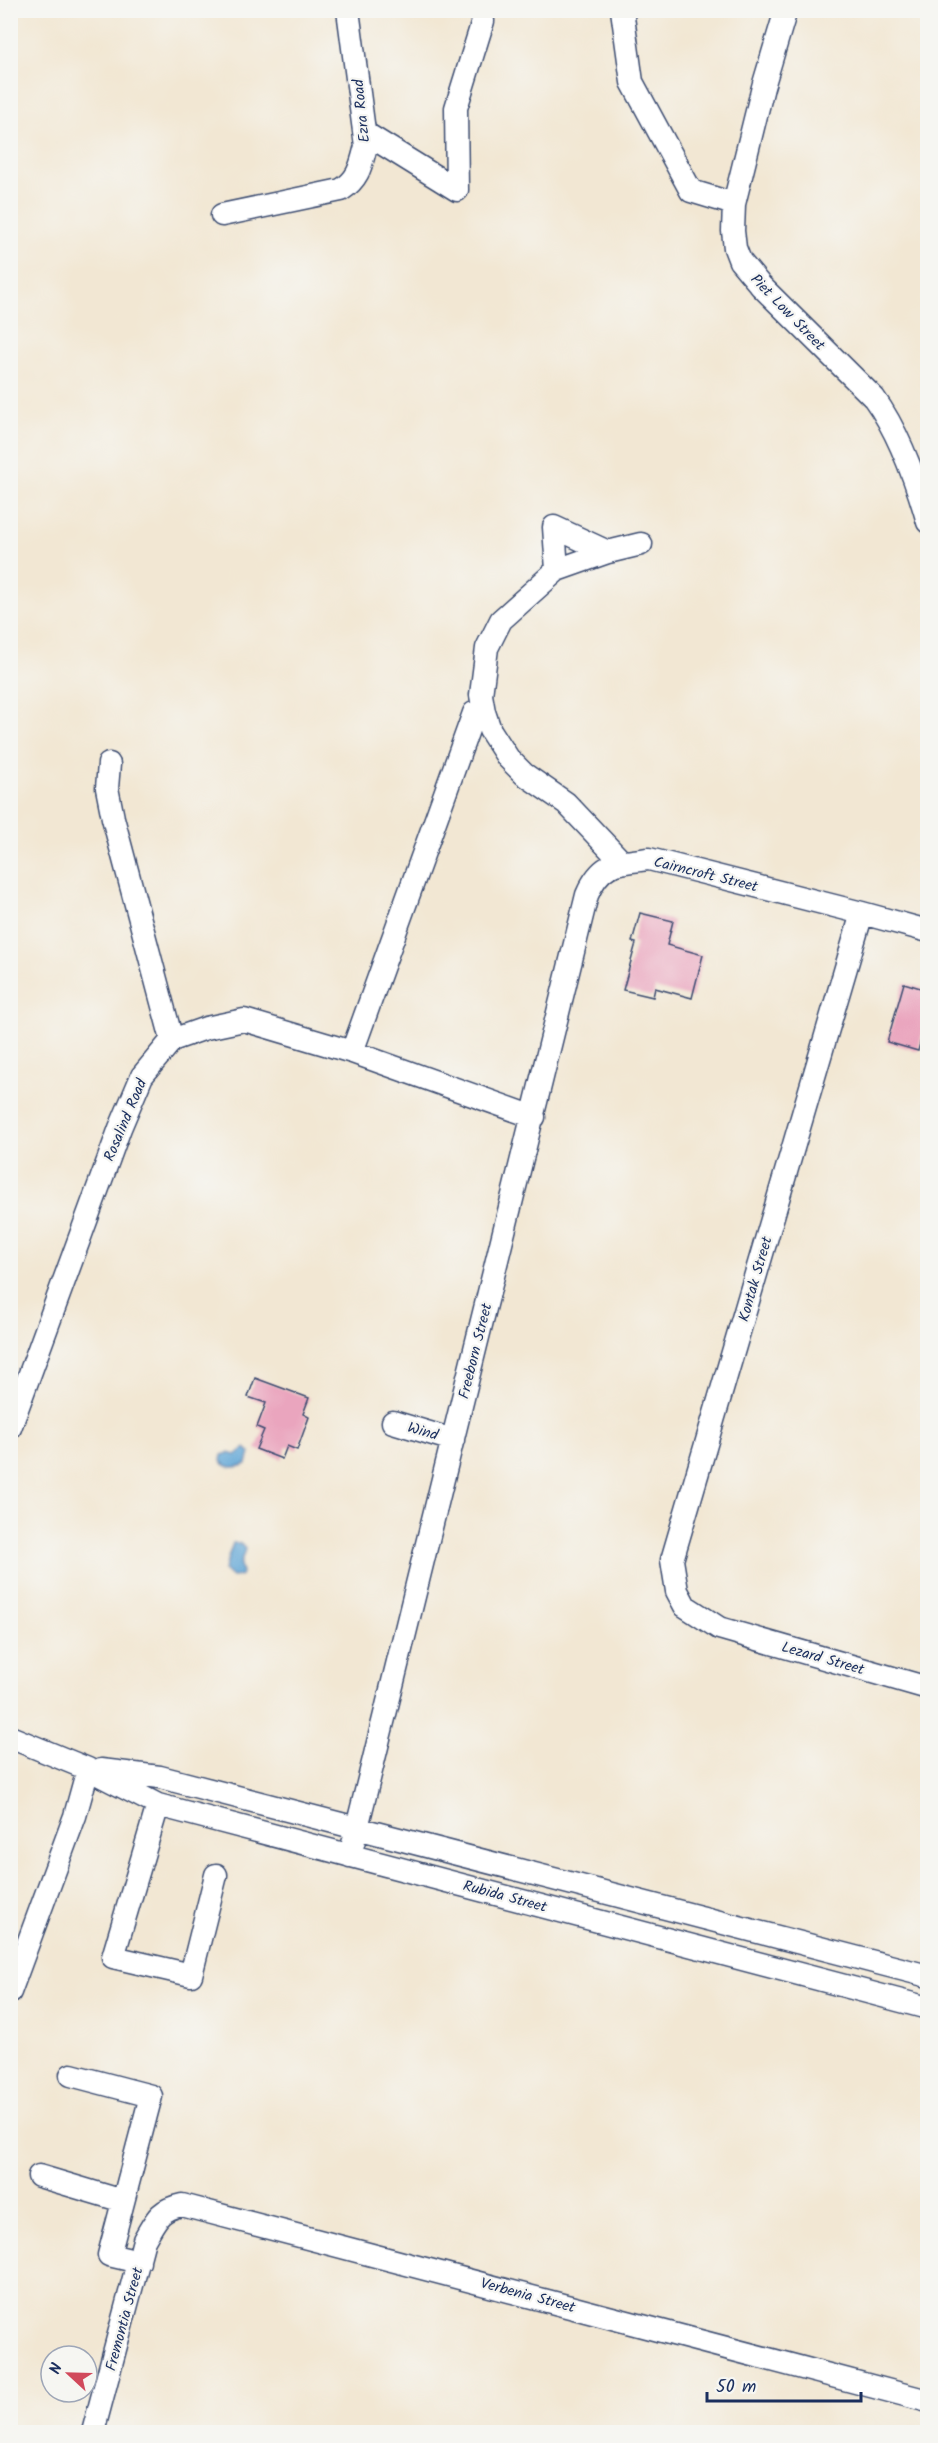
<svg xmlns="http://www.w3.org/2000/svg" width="938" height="2443" font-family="Kalam,sans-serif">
  <rect width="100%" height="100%" fill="#f6f6f2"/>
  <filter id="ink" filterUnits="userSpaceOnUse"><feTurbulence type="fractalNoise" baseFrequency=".0167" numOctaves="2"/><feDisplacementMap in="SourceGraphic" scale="12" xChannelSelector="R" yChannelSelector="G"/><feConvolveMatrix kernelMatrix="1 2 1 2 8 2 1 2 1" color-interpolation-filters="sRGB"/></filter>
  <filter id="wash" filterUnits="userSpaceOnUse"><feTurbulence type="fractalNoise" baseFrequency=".008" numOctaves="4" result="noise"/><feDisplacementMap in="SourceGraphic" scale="24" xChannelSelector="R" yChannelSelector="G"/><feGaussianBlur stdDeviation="1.35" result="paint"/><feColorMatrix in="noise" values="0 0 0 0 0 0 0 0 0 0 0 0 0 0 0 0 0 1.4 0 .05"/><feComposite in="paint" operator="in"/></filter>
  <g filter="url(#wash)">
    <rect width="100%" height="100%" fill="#f2e7d3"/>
    <path fill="#60a6d6" stroke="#3e6a9a" stroke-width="1.5" d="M245,1448L250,1453L247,1464C238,1468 227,1469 221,1461L222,1455L228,1453L236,1455Z
      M233,1543H240L245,1549L240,1565L242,1573L241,1576L232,1577L224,1570Z"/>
    <g id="blocks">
      <path fill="#eaa5be" d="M640,913L673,921L667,945L703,955L692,998L655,988L653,997L623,990L636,943L632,942Z
        M904,983L927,990V1017L918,1051L887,1042Z
        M255,1378L309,1398L303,1414L309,1417L297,1450L287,1446L282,1459L256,1449L264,1430L257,1427L266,1403L248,1397Z"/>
    </g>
  </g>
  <g filter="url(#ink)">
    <use href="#blocks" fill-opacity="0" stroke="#3b4b70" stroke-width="1.5"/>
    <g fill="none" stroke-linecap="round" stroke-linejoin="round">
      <defs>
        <path id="minor" d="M622,10L632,82L691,191L734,204
          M786,10L763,87L734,204L733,231L735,248L740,261L761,286L874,398C900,434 916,480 928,522
          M365,133L457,190
          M457,190L456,108L483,21L481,10
          M222,215L341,190C359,179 361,165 366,146L348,10
          M557,570L554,527L608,552
          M109,764L107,788L113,818L172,1040
          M622,862L566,803L524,774L508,758L490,730L484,712L481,695L487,648L501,620L557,570L608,552L641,544
          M862,913L672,1560L677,1591L685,1606L719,1628L928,1688
          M352,1052L474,713
          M393,1422L453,1440
          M10,1428L120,1128L142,1076L172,1040L206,1028L244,1020L352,1052L534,1117
          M10,1737L88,1769L158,1805L928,2008
          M101,1770L160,1777L928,1976
          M158,1805L113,1957L191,1975L216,1875
          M350,1856L587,895C601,862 615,863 649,859L862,913L928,931
          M10,1992L75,1816L88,1769
          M71,2075L151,2096L109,2255L139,2262
          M39,2176L123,2201
          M93,2432L144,2240C156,2220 158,2210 182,2205L928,2401"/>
      </defs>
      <use href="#minor" stroke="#3b4b70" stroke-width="25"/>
      <use href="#minor" stroke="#fff" stroke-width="22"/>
    </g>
  </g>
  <g text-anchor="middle" stroke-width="4.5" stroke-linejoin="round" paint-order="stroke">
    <g font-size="15" fill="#1b2f5e" stroke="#f6f6f2">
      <text transform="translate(361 111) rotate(-96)" y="5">Ezra Road</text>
      <text transform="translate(788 312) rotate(46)" y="5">Piet Low Street</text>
      <text transform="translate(706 874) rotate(14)" y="5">Cairncroft Street</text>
      <text transform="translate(125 1120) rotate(-67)" y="5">Rosalind Road</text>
      <text transform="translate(755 1279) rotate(-74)" y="5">Kontak Street</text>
      <text transform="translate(475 1351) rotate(-76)" y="5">Freeborn Street</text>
      <text transform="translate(423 1431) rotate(16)" y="5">Wind</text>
      <text transform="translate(823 1658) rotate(16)" y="5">Lezard Street</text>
      <text transform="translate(505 1896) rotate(15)" y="5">Rubida Street</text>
      <text transform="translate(528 2295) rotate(15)" y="5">Verbenia Street</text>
      <text transform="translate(124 2319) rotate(-75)" y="5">Fremontia Street</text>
    </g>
  </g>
  <rect width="938" height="2443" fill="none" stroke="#f6f6f2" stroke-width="36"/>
  <g transform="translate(69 2374) rotate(292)"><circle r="28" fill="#f6f6f2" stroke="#9ea6b7" stroke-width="1.5"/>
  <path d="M0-4.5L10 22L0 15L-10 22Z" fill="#d1495b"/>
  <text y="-9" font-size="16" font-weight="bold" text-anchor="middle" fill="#1b2f5e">N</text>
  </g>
  <path d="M707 2392v9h154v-9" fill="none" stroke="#1b2f5e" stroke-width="3"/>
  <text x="716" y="2392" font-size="18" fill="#1b2f5e" stroke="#f6f6f2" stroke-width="4.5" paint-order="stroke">50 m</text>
</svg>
